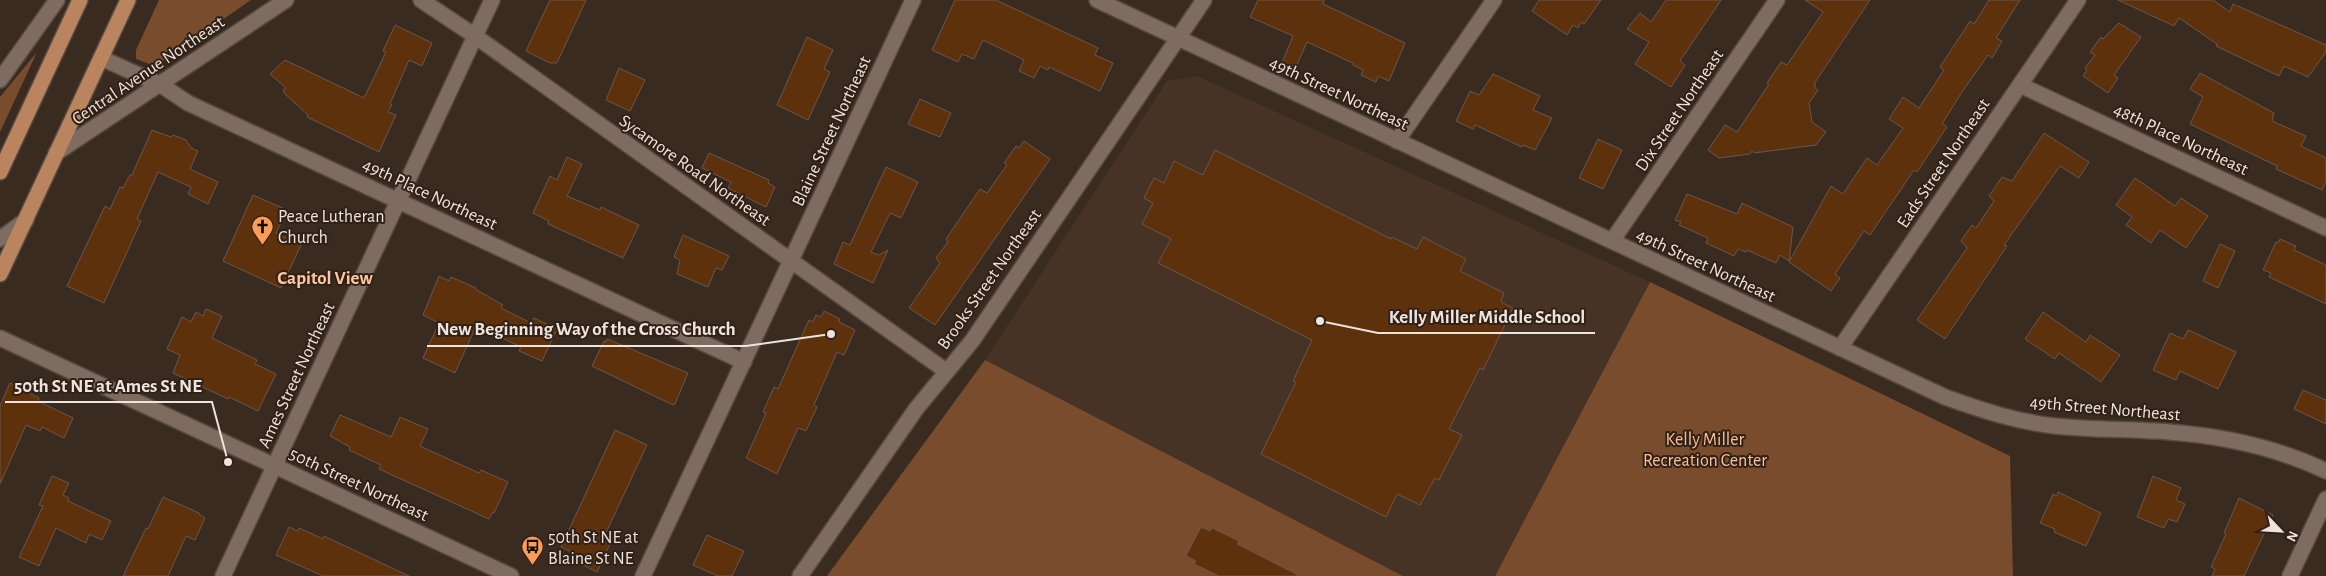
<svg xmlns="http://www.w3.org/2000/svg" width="2326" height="576" font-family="'Alegreya Sans',sans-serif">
  <rect width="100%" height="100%" fill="#3a2b21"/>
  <path fill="#473325" d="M1197,76L1650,282L1495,576H1403L985,360L1167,81Z"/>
  <path fill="#794c2d" d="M159,0H251L163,61L152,65L136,59V50Z
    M37,52L0,132V97Z
    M1650,282L2010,456L2013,576H1495Z
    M985,360L1403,576H827Z"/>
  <path fill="#5e310d" stroke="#69574c" d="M550,0H586L557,63H550L526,51Z
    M955,0H996L1098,48L1095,55L1113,63L1100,91L1049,67L1048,70L1040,66L1034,78L1019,71L1024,60L983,40L974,59L962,54L958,62L932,50Z
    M1258,0H1324L1323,4L1405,43L1389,81L1378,76L1376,82L1361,75L1363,70L1353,65V63L1307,42L1292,76L1279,70L1293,36L1250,17Z
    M1539,0H1601L1584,24L1581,22L1578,28L1573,25L1567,35L1532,11Z
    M1666,0H1721L1680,61L1685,65L1671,87L1635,64L1649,42L1627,29L1640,13L1651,22Z
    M1805,0H1870L1814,84L1816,85L1814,87L1818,90L1809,103L1812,122L1826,132L1816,145L1754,153L1752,151L1750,154L1719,158L1708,150L1725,125L1737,132L1769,84L1767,83L1781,62L1787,65L1823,12Z
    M1989,0H2020L1996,38L2002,41L1992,58L1988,55L1960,95L1942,124L1947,127L1917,172L1914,170L1870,235L1864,231L1835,274L1840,278L1831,291L1789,262L1831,186L1843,194L1867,158L1877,165L1903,128L1889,119L1903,97L1919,108L1944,70L1940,67L1970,21L1974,24Z
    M2118,0H2213L2230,12L2233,4L2326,45V52L2308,77L2284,66L2279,76L2216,46L2217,44L2179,18L2174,26Z
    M2119,23L2141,37L2114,75L2118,78L2108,93L2083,76L2087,70L2085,68L2095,55L2090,52L2101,37L2103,39Z
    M395,25L432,43L422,66L409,60L390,104L392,105L388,112L396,115L379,152L307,117L308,115L285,94L283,90L286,88L270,74L285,60L364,98L386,52L383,51Z
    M807,37L833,50L824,69L830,72L808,120L777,105Z
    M619,68L645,80L630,111L606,100Z
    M2200,73L2274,113L2272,121L2306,136L2301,146L2326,158V181L2322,190L2276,169L2277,166L2190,124L2203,97L2190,89Z
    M1493,74L1540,96L1533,110L1552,118L1535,150L1523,145L1522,147L1475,125L1473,129L1456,121L1470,91L1479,95Z
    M920,99L951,113L940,137L908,124Z
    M152,130L171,137L173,135L186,140L191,148L198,151L190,169L218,182L208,204L188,194L191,187L158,172L137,219L141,221L104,303L67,286L105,206L110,209L120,187L123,188L130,175H132Z
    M2044,133L2089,162L2079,178L2060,166L2004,245L2007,246L1945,339L1917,320L1967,248L1961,241L1972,225L1976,228L1994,201L1989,196L2002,177L2012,181Z
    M1598,139L1622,150L1603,189L1579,178Z
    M1024,141L1050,159L935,325L909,308L940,263L936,258L948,242L946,239L980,189L987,193L1007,165L1004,163L1016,146L1019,148Z
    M1215,150L1391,239L1392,237L1417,249L1423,237L1466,259L1460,271L1504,293L1501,302L1513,308L1483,370L1480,368L1449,429L1462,435L1439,480L1435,478L1420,505L1397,494L1386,517L1261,454L1296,382L1293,381L1312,340L1158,263L1171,239L1142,224L1153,203L1144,198L1154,178L1164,183L1174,161L1203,175Z
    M709,153L769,180L768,183L775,187L766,207L728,188L731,182L702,168Z
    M567,157L582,164L567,196L600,210L601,207L639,225L623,258L548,224L549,221L533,213L550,176L557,180Z
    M886,167L918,182L901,218L890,213L871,252L879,255L888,250L873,283L834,264L843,242L850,245Z
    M2135,178L2175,206L2181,198L2208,216L2186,248L2160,230L2151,243L2126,225L2132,217L2116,205Z
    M1687,194L1737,214L1742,203L1793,227L1789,261L1780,255L1776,263L1747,250L1746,252L1738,249L1734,256L1706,243L1708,238L1679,225L1681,222L1675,220Z
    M253,195L287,210L276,233L301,245L281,288L223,261Z
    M683,235L729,256L722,270L716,268L708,287L677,274L680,260L674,257Z
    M2280,239L2296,246L2294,250L2326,265V304L2269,277L2271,273L2263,270L2276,242L2278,243Z
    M2220,244L2235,251L2218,288L2203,281Z
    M439,276L449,281L451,277L476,288L475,289L503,305L501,308L531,323L534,318L557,329L542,361L519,351L521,347L476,326L455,373L423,358L439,323L423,315Z
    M206,309L222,316L212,338L257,360L255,364L276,374L258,411L229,397L228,399L173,373L180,355L167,349L182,317L191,322L196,312L203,316Z
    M824,311L840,319L839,322L855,330L844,355L837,352L814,405L817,407L806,431L798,428L777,474L746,458L766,413L763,412L774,387L778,389L809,320L813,322L816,315L821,317Z
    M2043,312L2086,342L2090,335L2120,355L2101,382L2059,353L2055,359L2025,339Z
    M2188,330L2236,352L2218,389L2180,371L2176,380L2153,370L2170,333L2183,339Z
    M607,339L688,373L675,404L673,405L592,366L604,341L606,342Z
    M10,383L39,398L38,401L73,418L64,438L42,427L40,431L26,425L0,484V406Z
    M2303,390L2326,400V424L2294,409Z
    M340,415L391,437L400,417L428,429L420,446L479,473L481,470L508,482L494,513H492L489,519L379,469L381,465L349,450L350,447L330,436Z
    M615,430L647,445L604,537L611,542L597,572L577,562L580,556L561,547Z
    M52,476L69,483L63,495L69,498L68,501L111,521L102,540L89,534L86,543L56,528L39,566L19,557L43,506L39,505Z
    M2153,476L2181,488L2176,500L2185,504L2177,522L2168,519L2164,528L2137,517Z
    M2058,492L2101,513L2086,546L2054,532L2055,529L2040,523L2053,494L2057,496Z
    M163,497L199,513V514L205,518L195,540L186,536L168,576H123L146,528L148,529Z
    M2239,498L2273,515L2244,576H2212L2215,569L2211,567L2226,534L2224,533Z
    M289,527L298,531L299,528L323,539L324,536L409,576H323L276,555Z
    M1201,527L1210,531L1212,528L1239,541L1237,544L1300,576H1219L1194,564L1196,561L1186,556Z
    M707,535L744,551L732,576H718L693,565Z"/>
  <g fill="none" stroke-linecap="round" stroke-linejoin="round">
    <defs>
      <path id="street" d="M421,0L475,36L946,371
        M101,58L161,85L188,103L744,362
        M2020,85L2326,228
        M1397,141L1494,0
        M56,153L286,0
        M1612,241L1777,0
        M0,338L511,576
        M1840,348L2078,0
        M223,576L492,0
        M643,576L913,0
        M800,576L916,409L972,341L1204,0
        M2290,576L2326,499"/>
      <path id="secondary" d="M1097,0L1945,397C1981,410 2017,422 2055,426C2093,430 2131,429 2169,432C2222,436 2278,448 2326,471
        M0,80L57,0
        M0,239L26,220"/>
      <path id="primary" d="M0,172L80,0
        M0,274L128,0"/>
    </defs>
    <use href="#street" stroke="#564941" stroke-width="18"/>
    <use href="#secondary" stroke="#564941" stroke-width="18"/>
    <use href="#primary" stroke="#564941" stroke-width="18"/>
    <use href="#street" stroke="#7e6c60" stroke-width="15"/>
    <use href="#secondary" stroke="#7e6c60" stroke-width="15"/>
    <use href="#primary" stroke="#ba845f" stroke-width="15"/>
  </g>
  <defs>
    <symbol id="church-pin" viewBox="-11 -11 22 30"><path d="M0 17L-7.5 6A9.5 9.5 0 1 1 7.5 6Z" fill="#fd9c56" stroke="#302117"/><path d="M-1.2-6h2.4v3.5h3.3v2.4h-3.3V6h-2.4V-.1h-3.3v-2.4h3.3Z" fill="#111"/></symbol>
    <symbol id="bus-pin" viewBox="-11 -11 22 30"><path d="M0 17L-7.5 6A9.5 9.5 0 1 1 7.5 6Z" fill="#fd9c56" stroke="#302117"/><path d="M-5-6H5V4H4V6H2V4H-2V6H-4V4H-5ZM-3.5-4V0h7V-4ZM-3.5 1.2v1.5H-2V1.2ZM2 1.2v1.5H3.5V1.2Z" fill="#111"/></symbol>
  </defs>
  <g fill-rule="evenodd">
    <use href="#church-pin" x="250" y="214" width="25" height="34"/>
    <use href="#bus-pin" x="520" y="534" width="25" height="34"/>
  </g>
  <g text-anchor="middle" stroke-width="4" stroke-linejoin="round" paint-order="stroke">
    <g font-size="18" fill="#eee3dd" stroke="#302117">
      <text transform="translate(148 70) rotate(-34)" y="6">Central Avenue Northeast</text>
      <text transform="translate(1339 93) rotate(25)" y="6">49th Street Northeast</text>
      <text transform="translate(1679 110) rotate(-56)" y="6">Dix Street Northeast</text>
      <text transform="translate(831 131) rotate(-65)" y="6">Blaine Street Northeast</text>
      <text transform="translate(2181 139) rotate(25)" y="6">48th Place Northeast</text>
      <text transform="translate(1943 163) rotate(-56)" y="6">Eads Street Northeast</text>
      <text transform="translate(695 170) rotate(35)" y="6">Sycamore Road Northeast</text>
      <text transform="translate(430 194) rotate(25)" y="6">49th Place Northeast</text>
      <text transform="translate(1706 265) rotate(25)" y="6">49th Street Northeast</text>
      <text transform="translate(989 279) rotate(-55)" y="6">Brooks Street Northeast</text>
      <text transform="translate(296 375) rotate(-65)" y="6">Ames Street Northeast</text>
      <text transform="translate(2105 408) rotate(5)" y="6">49th Street Northeast</text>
      <text transform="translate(359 484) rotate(25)" y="6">50th Street Northeast</text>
    </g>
    <g font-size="18" fill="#eee3dd" stroke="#302117" text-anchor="start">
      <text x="278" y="222">Peace Lutheran<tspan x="278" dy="21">Church</tspan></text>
      <text x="548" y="543">50th St NE at<tspan x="548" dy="21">Blaine St NE</tspan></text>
    </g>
    <g font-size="18" fill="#fcbf97" stroke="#302117">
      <text x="1705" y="445">Kelly Miller<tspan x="1705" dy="21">Recreation Center</tspan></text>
    </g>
    <g font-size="19" font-weight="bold" fill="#fec6a2" stroke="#302117">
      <text x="325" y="284">Capitol View</text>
    </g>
  </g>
  <path fill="none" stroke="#eee3dd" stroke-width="2" d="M1320 321L1378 333H1595M831 334L746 346H427M228 462L212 402H5"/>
  <g fill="#eee3dd" stroke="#302117" stroke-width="2">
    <circle cx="1320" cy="321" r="5"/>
    <circle cx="831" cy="334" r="5"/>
    <circle cx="228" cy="462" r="5"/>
  </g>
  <g font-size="19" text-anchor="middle" font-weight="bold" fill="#eee3dd" stroke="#302117" stroke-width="4" stroke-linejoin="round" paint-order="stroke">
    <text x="1487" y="323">Kelly Miller Middle School</text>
    <text x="586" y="335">New Beginning Way of the Cross Church</text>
    <text x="108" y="392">50th St NE at Ames St NE</text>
  </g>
  <g transform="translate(2281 531) rotate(115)" stroke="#302117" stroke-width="4" paint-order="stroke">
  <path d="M0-4L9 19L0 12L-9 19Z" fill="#eee3dd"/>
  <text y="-8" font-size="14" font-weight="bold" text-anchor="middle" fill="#eee3dd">N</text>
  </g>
</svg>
